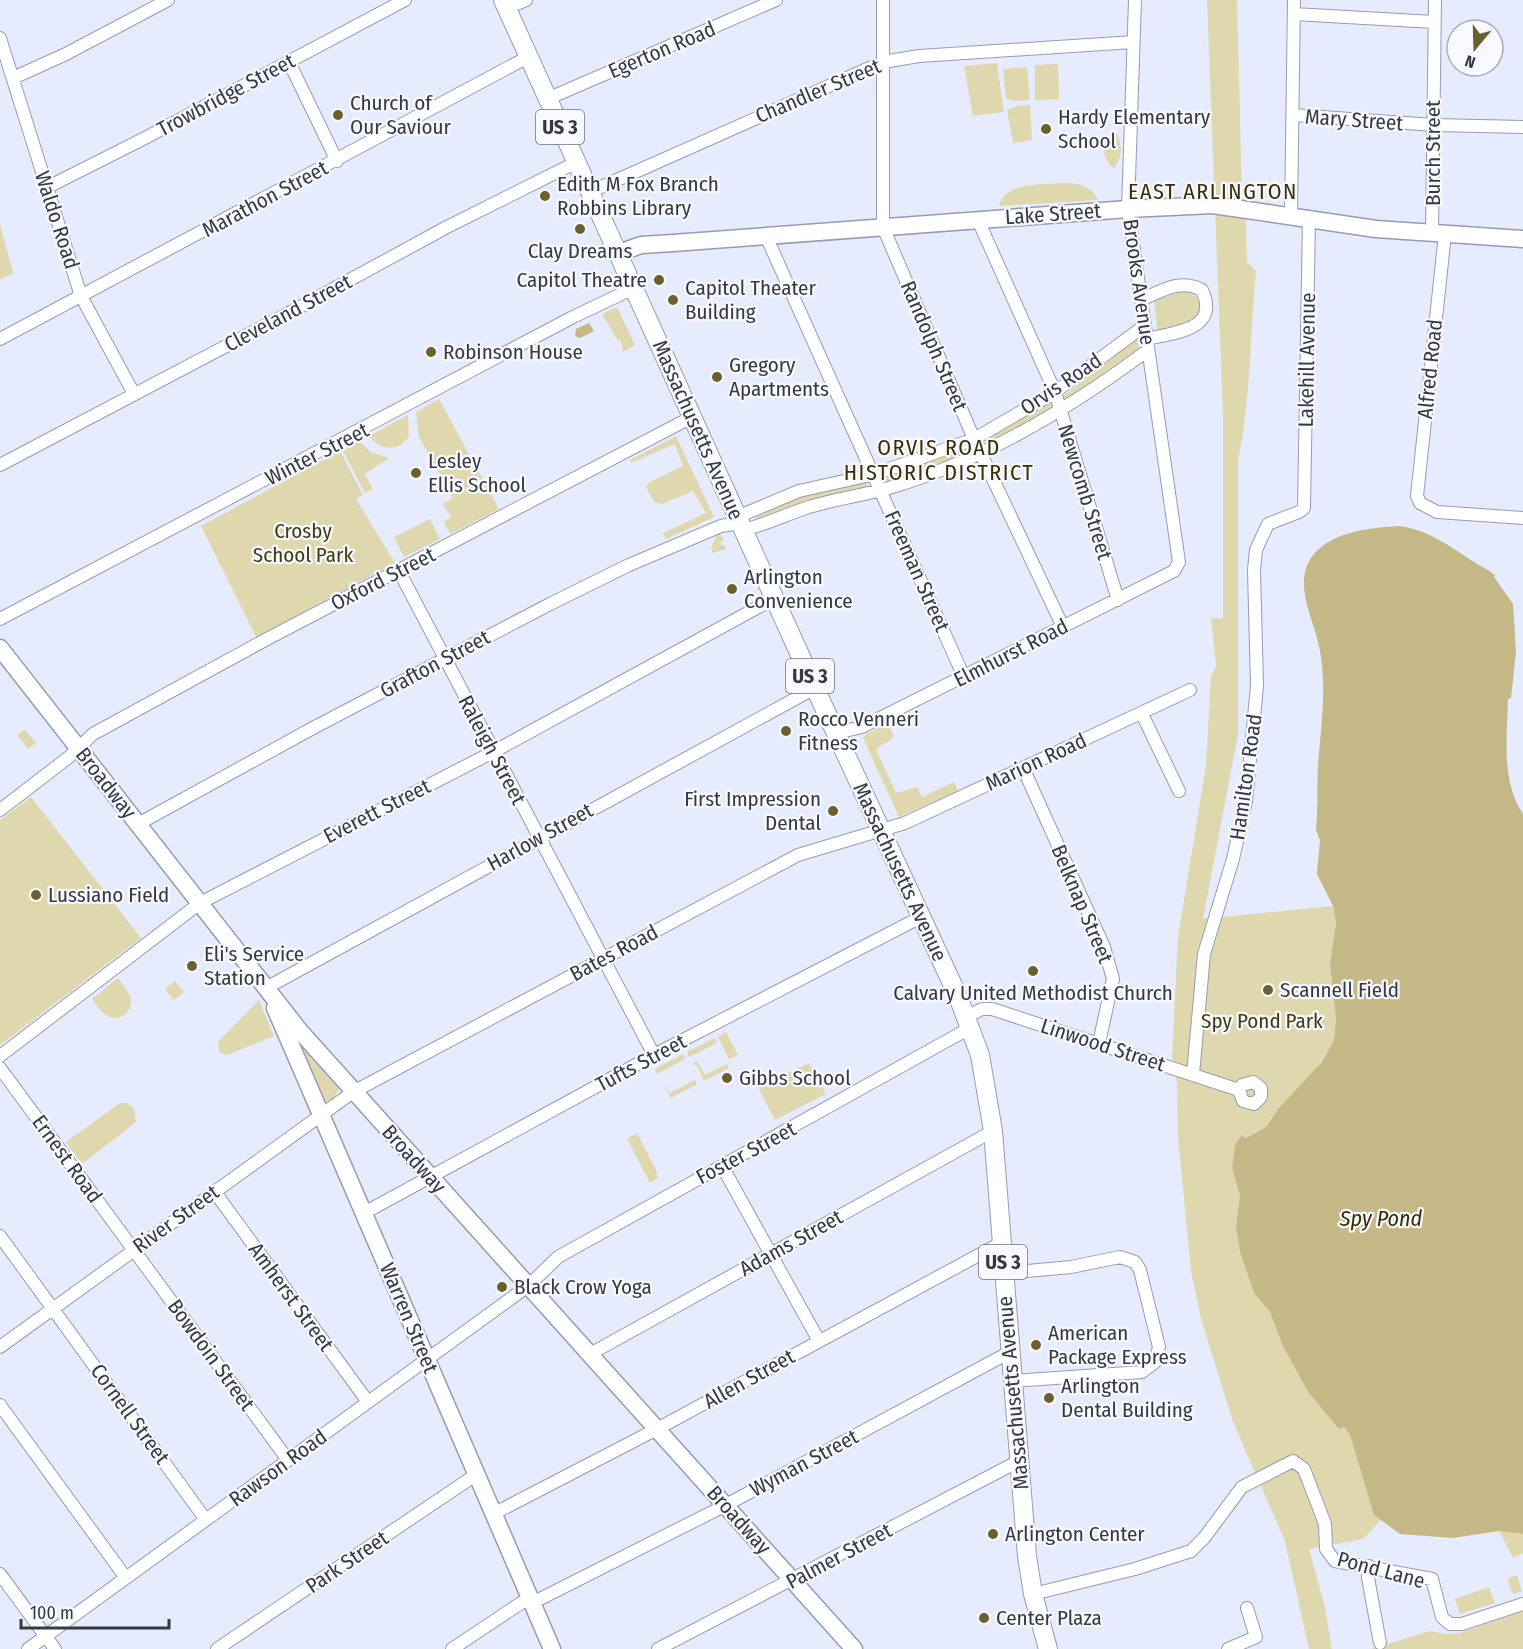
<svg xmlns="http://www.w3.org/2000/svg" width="1523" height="1649" font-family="'Fira Sans Condensed',sans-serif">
  <rect width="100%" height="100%" fill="#e6ebfd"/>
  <path fill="#dfd8af" d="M1207,0H1237L1242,199L1246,216L1247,262L1256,271C1250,333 1251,399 1238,460V734L1203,919L1333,906L1336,922L1330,965L1336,1018L1334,1040L1315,1071L1278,1109L1266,1127L1246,1138L1243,1135L1232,1168L1240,1196L1236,1226L1240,1252L1254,1293L1270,1312L1282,1344L1308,1392L1339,1429L1344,1427L1350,1435L1374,1514L1381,1520L1363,1539L1309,1549L1325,1607L1332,1649H1309L1285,1541L1233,1422L1201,1318L1191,1271L1178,1137L1177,1083L1172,1058L1178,937L1206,765L1211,676L1216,666L1211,618L1223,619V414Z
    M997,63L1004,112L973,116L964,66Z
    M1058,64L1059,99L1035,100V65Z
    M1027,67L1030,100L1015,101L1006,99L1003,69Z
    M1030,105L1032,140L1013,143L1007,110L1017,106Z
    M1114,134H1118C1122,153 1123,150 1115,168L1110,166L1104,154L1107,137Z
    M1061,183C1078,183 1090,185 1098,200L999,206C1005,182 1040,185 1061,183Z
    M0,224L13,273L0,280Z
    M1182,291C1194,292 1199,297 1203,308L1199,320L1158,334L1154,300Z
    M617,307L635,345L623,352L621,340L618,341L602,314Z
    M1137,339L1139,348L1070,397L1064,400L1062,397Z
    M439,399L499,509L450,534L444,522L451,517L443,504L453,498L419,437L416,412Z
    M1052,401L1055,407L1046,412L987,444L984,442L985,438Z
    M408,415L409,436C399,452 380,451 369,436Z
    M676,436L714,517L666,539L663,533L706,513L693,491L662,504L654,502L646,487L648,483L683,466L675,444L631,463L630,460Z
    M360,441L370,452L389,458L365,474L373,489L365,493L343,451Z
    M970,446L968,453L911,476L884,482V478Z
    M340,451L363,495L356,499L395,563L256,637L201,526Z
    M865,481L868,486L759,522L756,520L757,516L803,496Z
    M430,519L440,539L404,557L394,537Z
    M717,534L721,535L724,540L720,542L721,545H725L726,549L713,553L711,548Z
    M920,710L921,712L890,728L894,737L876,749L896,793L917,787L922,797L954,782L958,791L899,817L863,738L866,734Z
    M25,730L36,743L28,749L17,735Z
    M31,797L141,938L0,1045V820Z
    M118,978C127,991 138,1001 125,1015C109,1024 101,1011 92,999Z
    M175,981L184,992L174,1000L165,989Z
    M259,1000L274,1036L227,1055L219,1052L218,1042Z
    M726,1032L738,1055L729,1059L718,1037Z
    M715,1038L717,1043L689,1057L687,1052Z
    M303,1048L339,1089L333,1098L323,1103Z
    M683,1054L685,1059L657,1074L655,1069Z
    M697,1061L705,1075L727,1064L729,1068L704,1081L697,1066L693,1063Z
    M809,1063L826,1094L775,1120L758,1087Z
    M695,1080L697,1084L671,1098L664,1086L670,1093Z
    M120,1103H127L134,1108L136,1122L82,1164L66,1142Z
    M637,1133L658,1174H655L659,1177L650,1183L627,1139Z
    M1499,1531L1523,1534V1553L1513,1558Z
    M1517,1575L1522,1591L1513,1594L1507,1579Z
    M1489,1587L1495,1603L1460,1614L1455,1599Z
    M1523,1611V1649H1371L1430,1631L1445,1634L1460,1633Z"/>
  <path fill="#c4b986" d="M589,323L594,331L580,338L575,336L576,329Z
    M1399,526C1434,530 1458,554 1488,570L1495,575L1494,577L1513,604L1516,652L1511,698L1508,699C1507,738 1501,781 1523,814V1534L1499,1531L1453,1538L1400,1534L1374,1515L1350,1435L1344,1427L1339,1429L1308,1392L1282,1344L1270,1312L1254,1293L1240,1252L1236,1226L1240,1196L1232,1168L1235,1145L1242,1135L1246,1138L1266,1127L1278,1109L1321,1063L1334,1040L1336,1018L1330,965L1336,922L1333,906L1317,874L1320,840L1316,830C1318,808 1317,787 1318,765C1321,726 1328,681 1318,642C1312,616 1292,580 1314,554C1334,531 1370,528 1399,526Z"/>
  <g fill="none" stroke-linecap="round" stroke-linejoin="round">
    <defs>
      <path id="minor" d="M883,0V227L974,439L1063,627
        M507,8L526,0
        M1294,14L1434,22
        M0,38L81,296L134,394
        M289,62L337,161
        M13,78L66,54L168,0
        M547,99L776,0
        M1294,115L1434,125L1523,127
        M46,188L145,138L405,0
        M590,192L883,62L919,56L1133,42
        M1291,216L1294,0
        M978,220L1055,392L1118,600
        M1432,233L1435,0
        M1445,234L1417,496L1420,503L1437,512L1523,518
        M766,236L964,677
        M1141,300C1161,291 1180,278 1202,290C1220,330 1176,332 1148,339
        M0,339L528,57
        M0,465L287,314L447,227L577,162
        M737,517L799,491L875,474L974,439L1055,392L1144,326
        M743,530C764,525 783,516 803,509C832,499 863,496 892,487C984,460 1072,407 1148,350
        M399,571L654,1055
        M0,619L573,317L634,288
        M1142,714L1179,791
        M836,733L862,727L1174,571L1179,562L1128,209L1135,0
        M1023,768L1104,947L1113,979L1099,1043
        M0,810L69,757L93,734L265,640L692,417
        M138,824L313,728L550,604L629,565L721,526L740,523
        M266,988L815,688
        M966,1017L982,1009H992L1239,1090L1243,1101L1254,1104L1261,1097V1088L1253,1082L1242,1085L1239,1090
        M0,1056L200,903L493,752L775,598
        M0,1068L288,1460
        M1193,1074L1204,954L1233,859L1246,801L1257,686L1254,570L1256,550L1268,524L1299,512L1304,508L1309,219
        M722,1166L819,1341
        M214,1191L368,1402
        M364,1213L654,1055L921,917
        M0,1236L206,1520
        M1004,1273L1071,1267L1120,1257L1135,1262L1140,1270L1159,1347L1155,1362L1142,1372L1012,1381
        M0,1347L353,1092L798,855L905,823L1190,690
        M590,1354L993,1131
        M0,1405L126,1578
        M495,1513L657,1429L1001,1243
        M1369,1566L1368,1578L1380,1643
        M0,1574L55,1649
        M1033,1594L1135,1569L1191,1551L1204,1538L1242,1487L1293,1461L1304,1469L1325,1524L1326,1549L1335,1561L1432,1579L1442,1617L1450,1624H1462L1523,1604
        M532,1603L726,1505L1010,1352
        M28,1649L528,1286L558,1257L970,1028
        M217,1649L477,1474
        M452,1649L530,1597
        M658,1649L1019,1461
        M1228,1649L1256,1637L1247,1608"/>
      <path id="major" d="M619,253L641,245L673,243L1128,209L1213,205L1376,229L1523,239
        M0,648L299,1030L854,1649
        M275,1008L552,1649"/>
      <path id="highway" d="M503,0L815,688L957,994L980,1055L993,1131L1027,1556L1033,1594L1048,1649"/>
    </defs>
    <use href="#minor" stroke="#969cb0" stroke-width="14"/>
    <use href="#major" stroke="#969cb0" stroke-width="19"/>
    <use href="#highway" stroke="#969cb0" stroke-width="20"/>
    <use href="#minor" stroke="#fff" stroke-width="12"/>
    <use href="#major" stroke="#fff" stroke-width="16"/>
    <use href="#highway" stroke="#fff" stroke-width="18"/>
  </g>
  <g fill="#6a602d" stroke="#f8f9fe" stroke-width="2">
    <circle cx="338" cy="115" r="6"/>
    <circle cx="1046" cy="129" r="6"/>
    <circle cx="545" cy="196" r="6"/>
    <circle cx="580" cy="229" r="6"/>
    <circle cx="659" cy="280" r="6"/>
    <circle cx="673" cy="300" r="6"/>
    <circle cx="431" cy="352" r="6"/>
    <circle cx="717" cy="377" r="6"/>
    <circle cx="416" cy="473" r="6"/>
    <circle cx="732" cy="589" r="6"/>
    <circle cx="786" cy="731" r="6"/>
    <circle cx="833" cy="811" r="6"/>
    <circle cx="36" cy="895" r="6"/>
    <circle cx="192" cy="966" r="6"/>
    <circle cx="1033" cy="971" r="6"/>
    <circle cx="1268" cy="990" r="6"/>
    <circle cx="727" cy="1078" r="6"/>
    <circle cx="502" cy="1287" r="6"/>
    <circle cx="1036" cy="1345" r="6"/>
    <circle cx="1049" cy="1398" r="6"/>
    <circle cx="993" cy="1534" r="6"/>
    <circle cx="984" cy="1618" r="6"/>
  </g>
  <g text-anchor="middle" stroke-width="4.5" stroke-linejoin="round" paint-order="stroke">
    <g fill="#f8f9fe" stroke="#71737a" stroke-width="1.5">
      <rect x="536" y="110" width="48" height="34" rx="4.5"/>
      <rect x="786" y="659" width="48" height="34" rx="4.5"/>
      <rect x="979" y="1245" width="48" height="34" rx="4.5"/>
    </g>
    <g font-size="20" font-weight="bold" fill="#373942">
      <text x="560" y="134">US 3</text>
      <text x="810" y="683">US 3</text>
      <text x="1003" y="1269">US 3</text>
    </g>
    <g font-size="21" fill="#373942" stroke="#f8f9fe">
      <text transform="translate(662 50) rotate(-23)" y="7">Egerton Road</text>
      <text transform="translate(818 91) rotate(-23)" y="7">Chandler Street</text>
      <text transform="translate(226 95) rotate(-28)" y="7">Trowbridge Street</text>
      <text transform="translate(1354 120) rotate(4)" y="7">Mary Street</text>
      <text transform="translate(1433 153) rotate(-90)" y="7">Burch Street</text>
      <text transform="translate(265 199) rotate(-28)" y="7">Marathon Street</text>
      <text transform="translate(1053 214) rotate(-4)" y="7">Lake Street</text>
      <text transform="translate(57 220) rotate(72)" y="7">Waldo Road</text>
      <text transform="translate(1139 282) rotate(82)" y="7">Brooks Avenue</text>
      <text transform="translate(288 313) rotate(-28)" y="7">Cleveland Street</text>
      <text transform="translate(934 346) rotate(67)" y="7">Randolph Street</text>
      <text transform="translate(1307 360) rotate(-89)" y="7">Lakehill Avenue</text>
      <text transform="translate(1430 369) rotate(-84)" y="7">Alfred Road</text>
      <text transform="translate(1061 384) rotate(-34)" y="7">Orvis Road</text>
      <text transform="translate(698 430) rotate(66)" y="7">Massachusetts Avenue</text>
      <text transform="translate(317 454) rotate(-27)" y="7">Winter Street</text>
      <text transform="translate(1085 492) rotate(73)" y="7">Newcomb Street</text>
      <text transform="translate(917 571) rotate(66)" y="7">Freeman Street</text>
      <text transform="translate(383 579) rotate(-27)" y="7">Oxford Street</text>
      <text transform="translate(1011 653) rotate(-27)" y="7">Elmhurst Road</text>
      <text transform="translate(435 664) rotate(-28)" y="7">Grafton Street</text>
      <text transform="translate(492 750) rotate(62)" y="7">Raleigh Street</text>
      <text transform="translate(1036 762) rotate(-25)" y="7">Marion Road</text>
      <text transform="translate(1246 777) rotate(-82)" y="7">Hamilton Road</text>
      <text transform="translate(106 783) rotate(52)" y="7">Broadway</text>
      <text transform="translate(377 811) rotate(-27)" y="7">Everett Street</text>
      <text transform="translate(540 837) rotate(-29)" y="7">Harlow Street</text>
      <text transform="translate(900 872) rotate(65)" y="7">Massachusetts Avenue</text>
      <text transform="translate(1082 904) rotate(67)" y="7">Belknap Street</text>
      <text transform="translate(614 953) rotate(-28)" y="7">Bates Road</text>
      <text transform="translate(1103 1045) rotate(18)" y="7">Linwood Street</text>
      <text transform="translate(641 1063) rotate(-28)" y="7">Tufts Street</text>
      <text transform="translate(746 1153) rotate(-28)" y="7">Foster Street</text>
      <text transform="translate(67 1159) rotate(54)" y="7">Ernest Road</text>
      <text transform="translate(414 1159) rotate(48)" y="7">Broadway</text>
      <text transform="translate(176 1219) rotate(-36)" y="7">River Street</text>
      <text transform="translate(791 1243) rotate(-29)" y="7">Adams Street</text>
      <text transform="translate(291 1297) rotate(54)" y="7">Amherst Street</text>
      <text transform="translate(409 1318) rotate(67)" y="7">Warren Street</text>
      <text transform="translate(211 1355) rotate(54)" y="7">Bowdoin Street</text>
      <text transform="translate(749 1379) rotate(-29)" y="7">Allen Street</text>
      <text transform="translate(1013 1393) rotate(-95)" y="7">Massachusetts Avenue</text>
      <text transform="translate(130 1414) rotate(54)" y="7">Cornell Street</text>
      <text transform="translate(804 1463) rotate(-28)" y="7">Wyman Street</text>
      <text transform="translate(278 1468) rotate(-36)" y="7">Rawson Road</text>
      <text transform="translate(739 1520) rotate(48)" y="7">Broadway</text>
      <text transform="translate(839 1556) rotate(-28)" y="7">Palmer Street</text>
      <text transform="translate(347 1562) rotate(-34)" y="7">Park Street</text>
      <text transform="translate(1381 1570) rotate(15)" y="7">Pond Lane</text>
    </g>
    <g font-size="21" fill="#373942" stroke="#f8f9fe" text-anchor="start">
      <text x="350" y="110">Church of<tspan x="350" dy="24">Our Saviour</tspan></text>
      <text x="1058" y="124">Hardy Elementary<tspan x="1058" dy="24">School</tspan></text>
      <text x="557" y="191">Edith M Fox Branch<tspan x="557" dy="24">Robbins Library</tspan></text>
      <text x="580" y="258" text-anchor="middle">Clay Dreams</text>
      <text x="647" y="287" text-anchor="end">Capitol Theatre</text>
      <text x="685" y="295">Capitol Theater<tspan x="685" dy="24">Building</tspan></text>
      <text x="443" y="359">Robinson House</text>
      <text x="729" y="372">Gregory<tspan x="729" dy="24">Apartments</tspan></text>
      <text x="428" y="468">Lesley<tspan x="428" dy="24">Ellis School</tspan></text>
      <text x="744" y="584">Arlington<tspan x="744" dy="24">Convenience</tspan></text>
      <text x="798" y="726">Rocco Venneri<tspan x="798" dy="24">Fitness</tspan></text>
      <text x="821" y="806" text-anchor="end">First Impression<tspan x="821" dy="24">Dental</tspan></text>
      <text x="48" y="902">Lussiano Field</text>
      <text x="204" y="961">Eli's Service<tspan x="204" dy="24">Station</tspan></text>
      <text x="1280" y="997">Scannell Field</text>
      <text x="1033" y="1000" text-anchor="middle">Calvary United Methodist Church</text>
      <text x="739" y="1085">Gibbs School</text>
      <text x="514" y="1294">Black Crow Yoga</text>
      <text x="1048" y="1340">American<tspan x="1048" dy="24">Package Express</tspan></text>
      <text x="1061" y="1393">Arlington<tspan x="1061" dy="24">Dental Building</tspan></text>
      <text x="1005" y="1541">Arlington Center</text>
      <text x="996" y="1625">Center Plaza</text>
    </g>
    <g font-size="21" fill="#413a10" stroke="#f8f9fe">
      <text x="303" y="538">Crosby<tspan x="303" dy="24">School Park</tspan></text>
      <text x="1262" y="1028">Spy Pond Park</text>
    </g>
    <g font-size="22" letter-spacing="1.5" fill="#393105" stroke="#f8f9fe">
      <text x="1213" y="199">EAST ARLINGTON</text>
      <text x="939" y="455">ORVIS ROAD<tspan x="939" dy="25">HISTORIC DISTRICT</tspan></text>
    </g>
    <g font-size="22" font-style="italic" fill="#342d01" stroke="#f8f9fe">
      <text x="1381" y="1226">Spy Pond</text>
    </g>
  </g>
  <g transform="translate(1475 48) rotate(199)"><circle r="28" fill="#f8f9fe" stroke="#abacb3" stroke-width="1.5"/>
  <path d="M0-4.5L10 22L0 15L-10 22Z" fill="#6a602d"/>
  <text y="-9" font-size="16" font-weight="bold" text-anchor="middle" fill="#373942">N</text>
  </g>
  <path d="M21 1619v9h148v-9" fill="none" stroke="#373942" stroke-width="3"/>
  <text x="30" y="1619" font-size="18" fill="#373942" stroke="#f8f9fe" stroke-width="4.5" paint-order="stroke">100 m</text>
</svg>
